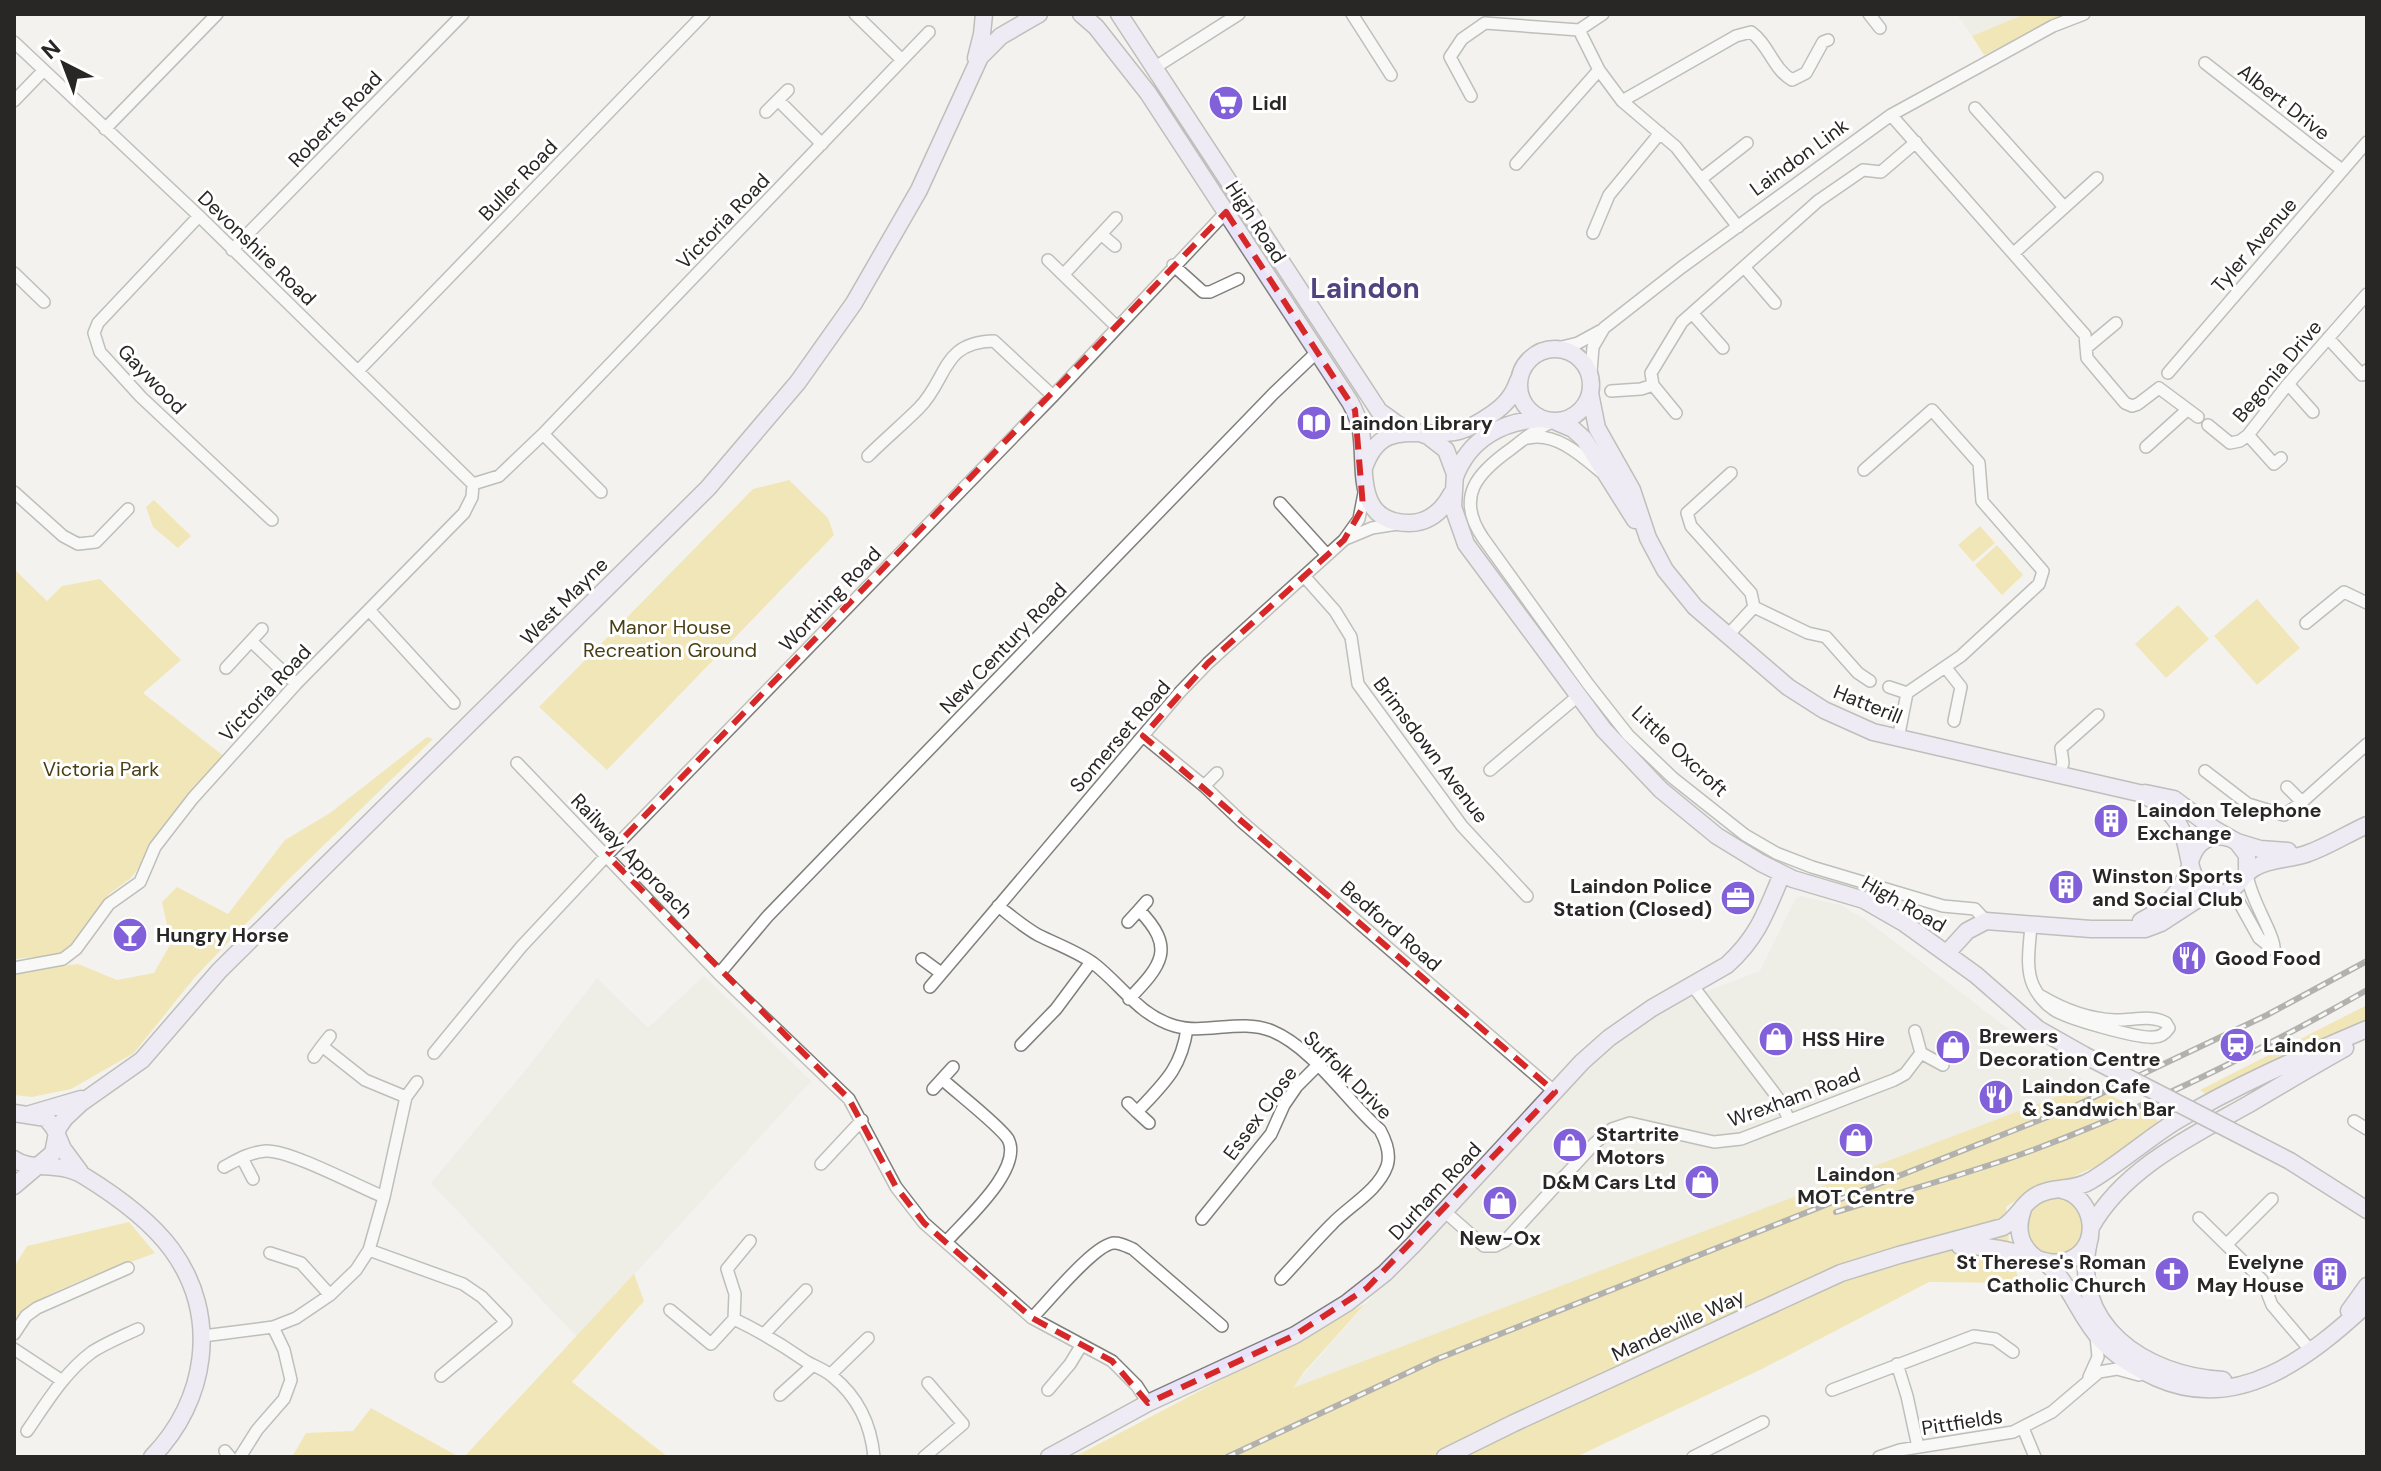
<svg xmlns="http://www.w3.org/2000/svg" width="2381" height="1471" font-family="'DM Sans',sans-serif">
  <rect width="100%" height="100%" fill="#f3f2ee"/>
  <path fill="#e8e6db" d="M1957,14H2025L1972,36Z
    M1800,896L1840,905L1866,920L2032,1047L2090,1084L1963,1135L1291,1389L1371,1298L1413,1257L1571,1083L1604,1053L1636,1026L1676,1003L1760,971L1796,898Z
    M704,976L811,1081L577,1337L431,1183L525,1071L597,978L648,1028Z"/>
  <path fill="#f0d873" d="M2025,14H2074L1984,55L1972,36Z
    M789,480L828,518L834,535L607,770L539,707L753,489Z
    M154,500L191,536L178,548L153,527L146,507Z
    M1980,526L1995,543L1973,562L1958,545Z
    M1997,545L2023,575L2002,595L1975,565Z
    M14,569L47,601L62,586L100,579L181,660L143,693L225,757L131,878L109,894L68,949L57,955L14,959Z
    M2257,599L2300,648L2257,685L2214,636Z
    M2178,605L2209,639L2166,678L2135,644Z
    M427,737L433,739L287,881L195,977L134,1053L71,1089L32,1097L14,1095V971L78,964L117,980L154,973L171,943L162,902L177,887L228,914L285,840L330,813Z
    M2367,1005V1029L2211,1098L2200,1090Z
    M2090,1084L2164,1124L2099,1165L2066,1180L2036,1187L2006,1207L2010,1253L2020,1283L1929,1282L1762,1369L1576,1457H1074L1365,1304L1304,1372L1293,1388Z
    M2026 1227a29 29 0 1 1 58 0a29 29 0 1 1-58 0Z
    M129,1222L155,1253C123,1266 31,1294 14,1320V1267L27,1246Z
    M634,1274L644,1301L572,1382L668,1457H464Z
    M371,1408L459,1457H292L306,1433L353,1431Z"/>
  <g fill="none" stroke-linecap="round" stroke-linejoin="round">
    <defs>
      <path id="street" d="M855,14L902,60
        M1352,14L1391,75
        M1869,14L1880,28
        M1579,30L1603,14
        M14,42L199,216L473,484
        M2205,63L2342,170
        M1154,68L1239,14
        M1471,96L1450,57L1462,39L1485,23L1579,30L1599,70L1622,101L1676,147L1738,227
        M778,100L822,144
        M14,101L43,71
        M1622,101L1736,36L1751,32C1769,45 1773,69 1792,80L1806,73L1823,42L1828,40
        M1975,108L2064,207
        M766,112L788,90
        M1891,115L2085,335L2087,358L2125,403L2132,406L2138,404L2159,388L2198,417
        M105,129L217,14
        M1516,164L1599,70
        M1701,179L1747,143
        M199,216L98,323L94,333L100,352L141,397L272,520
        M1593,233L1609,195L1660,133
        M1102,235L1115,246
        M232,250L463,14
        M2015,252L2097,178
        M1048,260L1116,326
        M1173,265L1203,292H1210L1238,279
        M1745,268L1775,303
        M14,273L44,302
        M1064,274L1116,218
        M1692,313L1723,348
        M2328,338L2362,375L2367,370
        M2086,348L2116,323
        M1554,349L1578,343L1600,331
        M358,371L704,14
        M2168,373L2367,142
        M1590,384L1593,347L1604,328L1682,267L1891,115L2053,26L2084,14
        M2288,384L2313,412
        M1611,391L1641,389L1653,385
        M1676,413L1653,385L1651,373L1682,322L1818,201L1863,170L1881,172L1916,142
        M1554,421C1538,427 1524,439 1511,449C1477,473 1455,497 1483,538L1588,684L1628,735L1673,778L1745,835L1776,853L1812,867L1943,906L1975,909L1986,921
        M2208,425L2230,443L2240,441L2248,435L2288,384L2367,294
        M543,434L601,492
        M2248,435L2274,464L2281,458
        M1529,438C1556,432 1582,456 1601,472
        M2146,447L2187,410
        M868,456C884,440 903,424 919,408C948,379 941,342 994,341L1053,396
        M1864,470L1932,410L1979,463L1982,501L2043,571L2039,584L1961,656L1907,693L1898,739
        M1731,473L1687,513L1691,526L1751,593L1754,607L1808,633L1826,637L1858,673L1870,681
        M473,484L499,476L543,434L929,32
        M14,492L63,536L78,544L96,542L128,509
        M1280,503L1327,555
        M1348,538L1372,528L1397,524
        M1304,576L1335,611L1351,637L1358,684L1462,826L1527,896
        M369,610L454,703
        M2306,623L2344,592L2367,603
        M1728,635L1754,607
        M251,641L296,684
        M226,668L262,629
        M1946,668L1961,687L1954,721
        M1889,687L1907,693
        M1143,736L1204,786L1241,821L1555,1092
        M517,763L719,974L849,1099L896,1187L924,1223L1032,1318L1112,1361L1137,1386L1148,1403
        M1490,770L1578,696
        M2205,771L2248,804L2284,815L2302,802
        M2059,775L2063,763L2061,748L2098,715
        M1204,786L1217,773
        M2287,787L2302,802L2367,744
        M2247,873C2249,898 2276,936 2274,950
        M2223,893L2239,902L2259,938L2274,950
        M998,906C1011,916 1024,927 1038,935C1056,944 1076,951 1093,963C1122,985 1138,1015 1175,1026C1206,1035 1240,1018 1272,1031C1313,1048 1347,1101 1380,1130C1386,1141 1391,1154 1387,1166C1378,1191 1349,1206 1332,1224C1314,1242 1298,1261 1281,1279
        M1128,922L1139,910
        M2031,924C2030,944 2025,967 2033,985C2037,994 2045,1004 2053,1009C2064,1018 2139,1039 2154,1037C2161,1037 2165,1034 2169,1028L2166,1023C2152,1014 2131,1021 2115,1020C2089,1019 2063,1009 2041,996
        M922,959L941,973
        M14,968L63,959L76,949L109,904L140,882L155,847L193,798L296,684L464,513L472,497L473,484
        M719,974L767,917L1273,394L1317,352
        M1692,985L1781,1102L1789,1120
        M930,987L1180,692L1208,663L1344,540L1359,519L1364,493
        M1129,999C1162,965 1176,948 1139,910L1147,901
        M1915,1031L1921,1053
        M330,1036L322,1046L365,1080L406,1097
        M1021,1045L1056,1009L1091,962
        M434,1053L521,947L607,855L1053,396L1226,212
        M314,1057L322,1046
        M942,1079C956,1092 1000,1126 1008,1139C1024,1169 964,1221 946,1242
        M933,1089L953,1067
        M1128,1103L1137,1112
        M2354,1121L2367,1129
        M1149,1123L1137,1112C1164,1083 1181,1069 1187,1029
        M242,1158L253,1179
        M821,1164L862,1120
        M224,1167C237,1160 250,1152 266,1151C290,1150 357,1186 384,1197
        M1444,1211L1484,1246H1495L1505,1241L1595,1143L1612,1129L1630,1123L1714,1142L1741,1139L1894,1080L1905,1074L1921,1053L1943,1065
        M2199,1218L2262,1280L2272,1305L2311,1351
        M1202,1219L1271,1134L1284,1105L1297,1086L1317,1066
        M2227,1244L2272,1199
        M369,1250L463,1284L482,1297L506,1322L441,1376
        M270,1253L301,1263L330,1295
        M670,1310L711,1344L734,1319C759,1331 781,1344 804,1360C813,1366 824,1369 832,1376C858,1397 871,1424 874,1457
        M1032,1318C1047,1303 1096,1242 1115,1243C1121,1243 1128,1247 1133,1249L1222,1326
        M734,1319L735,1294L727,1269L750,1241
        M765,1333L806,1290
        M14,1334L26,1316L37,1308L128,1268
        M203,1336L273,1327L296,1318L330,1295L356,1270L369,1250L384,1197L406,1097L417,1082
        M14,1349L61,1380
        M1897,1364L1907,1396L1918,1447
        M831,1374L868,1338
        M2089,1377L2098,1357L2096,1336
        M1048,1390L1070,1364L1081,1346
        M1832,1390L1974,1336L1995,1339L2013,1352
        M780,1395L812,1366
        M2023,1428L2035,1457
        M27,1431C47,1402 64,1373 92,1352C106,1343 123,1336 138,1329
        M225,1451L230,1457
        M240,1457L257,1430L284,1399L291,1380L284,1350L273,1327
        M924,1457L963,1424L928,1383
        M1693,1457L1763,1422
        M1879,1457L1900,1450L2013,1432L2052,1412L2099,1372L2117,1369L2139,1375"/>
      <path id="secondary" d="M1081,14L1096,27L1148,93L1350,402C1355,411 1359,420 1361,431C1367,466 1353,523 1409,523C1430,523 1443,510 1452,493
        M1119,14L1379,411L1400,426L1428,436L1446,450L1455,474L1453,507L1466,544L1604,730L1661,790L1717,836L1761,863L1793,879L1864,900L1904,923L1976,975L2038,1029L2084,1055
        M976,58L982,34L984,14
        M1519 385a36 36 0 1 1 72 0a36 36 0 1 1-72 0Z
        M1590,393L1597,428L1632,490L1648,538L1665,570L1695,607L1788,687L1824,710L1873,732L2139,793C2156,801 2171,810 2180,827C2192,849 2185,888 2215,893C2236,896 2239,877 2254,868C2270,858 2289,860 2306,854C2327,847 2347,834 2367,825
        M1554,421L1573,429L1584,439L1635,520
        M1364,468C1382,415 1420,441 1459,431C1470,428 1482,421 1492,414C1505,405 1513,396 1518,381
        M1455,477C1469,439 1503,420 1543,419
        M2145,793L2174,799L2214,829L2237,842L2247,855V873
        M2237,842L2260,849L2288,851
        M2191,859C2197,841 2210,833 2229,838
        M2141,921C2164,909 2183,892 2190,866
        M1947,953L1967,931L1986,921L2091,929H2145L2161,923L2201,897L2215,893
        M14,1113L46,1118L54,1128L63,1149L80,1172
        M30,1114L81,1099
        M14,1159C31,1172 58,1160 84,1176C115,1195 150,1220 172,1250C220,1316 207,1401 152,1457
        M2290,1161L2367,1210
        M14,1186L53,1153L58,1128L65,1118L81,1103L142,1060L219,971L708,488L798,382L854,303L919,190L980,57L1001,36L1039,14
        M2023,1209C2016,1228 2019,1246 2036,1258
        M2091,1227C2124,1168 2192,1136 2249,1104C2281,1085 2313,1066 2345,1048
        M2090,1237C2067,1325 2146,1376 2223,1380
        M1960,1246C1977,1246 1994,1247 2010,1251C2032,1255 2053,1271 2075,1257C2102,1240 2092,1196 2062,1190
        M2045,1262C2072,1285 2078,1316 2102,1341C2117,1357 2137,1369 2157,1378C2238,1414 2310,1357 2367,1304
        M2349,1311L2367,1286
        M1049,1457L1148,1403L1295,1335L1347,1303L1385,1273L1413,1245L1582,1062L1609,1038L1652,1008L1727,965C1758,937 1766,912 1782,874
        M1445,1457L1514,1423L1841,1273L1899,1255L2003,1227C2016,1219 2022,1205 2034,1197C2051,1185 2074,1192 2092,1180C2120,1163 2145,1141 2173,1123C2234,1086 2301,1057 2367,1029"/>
    </defs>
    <use href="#street" stroke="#7f7f7b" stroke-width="14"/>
    <use href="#secondary" stroke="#7f7f7b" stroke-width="19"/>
    <use href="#street" stroke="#fff" stroke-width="11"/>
    <use href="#secondary" stroke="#e8e3fa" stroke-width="16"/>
    <defs>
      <path id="rail" d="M1836,1212C1901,1192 1968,1174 2033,1150C2148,1107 2260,1051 2367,990
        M1227,1457L1437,1359L2075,1106L2267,1015L2367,961"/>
    </defs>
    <use href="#rail" stroke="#646361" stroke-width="6"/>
    <use href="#rail" stroke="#fff" stroke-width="3" stroke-dasharray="9" stroke-linecap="butt"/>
    <defs>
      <path id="secondary-bridge" d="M2084,1055L2290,1161"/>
    </defs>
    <use href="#secondary-bridge" stroke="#7f7f7b" stroke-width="19" stroke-linecap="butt"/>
    <use href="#secondary-bridge" stroke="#e8e3fa" stroke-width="16"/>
  </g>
  <path d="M0 0H2381V1471H0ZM1226,212L1355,410L1363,507L1344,540L1208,663L1143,736L1555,1092L1367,1288L1295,1335L1148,1403L1112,1361L1032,1318L924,1223L896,1187L849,1099L607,855Z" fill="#f3f2ee" fill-opacity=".55" fill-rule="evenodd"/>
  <path fill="none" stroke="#d62828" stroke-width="6" stroke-dasharray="16 10" stroke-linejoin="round" d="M1226,212L1355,410L1363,507L1344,540L1208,663L1143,736L1555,1092L1367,1288L1295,1335L1148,1403L1112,1361L1032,1318L924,1223L896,1187L849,1099L607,855Z"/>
  <defs>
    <symbol id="supermarket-disc" viewBox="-11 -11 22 22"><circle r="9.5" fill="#8160da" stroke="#fff"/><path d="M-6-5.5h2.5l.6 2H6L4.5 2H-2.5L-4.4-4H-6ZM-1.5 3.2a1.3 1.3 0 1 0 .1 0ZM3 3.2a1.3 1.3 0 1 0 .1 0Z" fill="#fff"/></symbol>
    <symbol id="library-disc" viewBox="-11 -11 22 22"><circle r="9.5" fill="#8160da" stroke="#fff"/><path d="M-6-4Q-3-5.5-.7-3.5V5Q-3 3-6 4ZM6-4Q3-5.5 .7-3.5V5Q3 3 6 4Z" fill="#fff"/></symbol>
    <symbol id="building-disc" viewBox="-11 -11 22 22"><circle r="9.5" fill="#8160da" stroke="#fff"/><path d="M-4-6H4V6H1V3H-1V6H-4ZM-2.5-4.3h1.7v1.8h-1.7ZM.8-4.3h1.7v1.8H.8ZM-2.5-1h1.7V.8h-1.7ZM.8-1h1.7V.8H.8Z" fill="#fff"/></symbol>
    <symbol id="office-disc" viewBox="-11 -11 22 22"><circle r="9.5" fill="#8160da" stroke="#fff"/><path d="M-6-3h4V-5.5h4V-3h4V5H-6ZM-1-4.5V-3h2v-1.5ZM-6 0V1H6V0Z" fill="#fff"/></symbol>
    <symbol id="bar-disc" viewBox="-11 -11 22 22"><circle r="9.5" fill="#8160da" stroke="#fff"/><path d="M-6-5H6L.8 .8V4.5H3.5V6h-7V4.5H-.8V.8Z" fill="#fff"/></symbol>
    <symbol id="restaurant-disc" viewBox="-11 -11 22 22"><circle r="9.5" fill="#8160da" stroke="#fff"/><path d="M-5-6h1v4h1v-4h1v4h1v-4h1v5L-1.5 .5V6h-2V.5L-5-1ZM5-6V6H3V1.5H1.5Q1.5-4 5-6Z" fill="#fff"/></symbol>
    <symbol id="shop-disc" viewBox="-11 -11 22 22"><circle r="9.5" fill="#8160da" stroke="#fff"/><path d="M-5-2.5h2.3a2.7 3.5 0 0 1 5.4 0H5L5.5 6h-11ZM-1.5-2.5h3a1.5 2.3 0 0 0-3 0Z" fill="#fff"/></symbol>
    <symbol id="station-disc" viewBox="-11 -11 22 22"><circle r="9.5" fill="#8160da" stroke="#fff"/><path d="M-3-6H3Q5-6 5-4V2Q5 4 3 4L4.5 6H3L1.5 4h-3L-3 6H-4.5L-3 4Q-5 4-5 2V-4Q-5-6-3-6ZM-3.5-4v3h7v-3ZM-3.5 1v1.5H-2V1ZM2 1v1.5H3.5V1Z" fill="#fff"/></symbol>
    <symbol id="church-disc" viewBox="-11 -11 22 22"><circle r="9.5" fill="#8160da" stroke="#fff"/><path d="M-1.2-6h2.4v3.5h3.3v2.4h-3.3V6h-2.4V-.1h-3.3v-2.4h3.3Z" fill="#fff"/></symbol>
  </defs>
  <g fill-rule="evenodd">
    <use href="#supermarket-disc" x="1206" y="83" width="40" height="40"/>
    <use href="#library-disc" x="1294" y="403" width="40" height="40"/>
    <use href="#building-disc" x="2091" y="801" width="40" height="40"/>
    <use href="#building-disc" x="2046" y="867" width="40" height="40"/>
    <use href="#office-disc" x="1718" y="878" width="40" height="40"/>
    <use href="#bar-disc" x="110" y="915" width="40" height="40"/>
    <use href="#restaurant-disc" x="2169" y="938" width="40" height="40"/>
    <use href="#shop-disc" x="1756" y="1019" width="40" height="40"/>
    <use href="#station-disc" x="2217" y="1025" width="40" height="40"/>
    <use href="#shop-disc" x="1933" y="1027" width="40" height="40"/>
    <use href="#restaurant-disc" x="1976" y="1077" width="40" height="40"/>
    <use href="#shop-disc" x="1836" y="1120" width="40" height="40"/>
    <use href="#shop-disc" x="1550" y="1125" width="40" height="40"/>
    <use href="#shop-disc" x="1682" y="1162" width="40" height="40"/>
    <use href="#shop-disc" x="1480" y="1183" width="40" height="40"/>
    <use href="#church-disc" x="2152" y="1254" width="40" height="40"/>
    <use href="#building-disc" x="2310" y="1254" width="40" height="40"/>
  </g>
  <g text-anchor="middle" stroke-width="6" stroke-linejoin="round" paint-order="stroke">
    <g font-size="20" fill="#282726" stroke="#fff">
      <text transform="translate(2284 102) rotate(38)" y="7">Albert Drive</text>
      <text transform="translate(335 119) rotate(-46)" y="7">Roberts Road</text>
      <text transform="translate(1799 157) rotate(-36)" y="7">Laindon Link</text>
      <text transform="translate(518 180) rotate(-46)" y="7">Buller Road</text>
      <text transform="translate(723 221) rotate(-46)" y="7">Victoria Road</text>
      <text transform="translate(1256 222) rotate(57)" y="7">High Road</text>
      <text transform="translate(2254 245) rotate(-49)" y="7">Tyler Avenue</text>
      <text transform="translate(257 248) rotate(44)" y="7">Devonshire Road</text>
      <text transform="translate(2277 371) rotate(-50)" y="7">Begonia Drive</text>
      <text transform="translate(152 379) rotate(46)" y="7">Gaywood</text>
      <text transform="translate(830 599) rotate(-46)" y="7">Worthing Road</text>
      <text transform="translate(564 601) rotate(-45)" y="7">West Mayne</text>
      <text transform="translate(1003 648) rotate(-46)" y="7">New Century Road</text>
      <text transform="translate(265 693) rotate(-47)" y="7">Victoria Road</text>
      <text transform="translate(1868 704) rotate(22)" y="7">Hatterill</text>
      <text transform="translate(1120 736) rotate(-49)" y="7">Somerset Road</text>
      <text transform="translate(1431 750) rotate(53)" y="7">Brimsdown Avenue</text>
      <text transform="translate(1680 751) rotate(43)" y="7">Little Oxcroft</text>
      <text transform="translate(632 856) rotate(46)" y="7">Railway Approach</text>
      <text transform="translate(1904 904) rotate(30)" y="7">High Road</text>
      <text transform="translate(1391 926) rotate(41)" y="7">Bedford Road</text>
      <text transform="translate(1348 1075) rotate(45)" y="7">Suffolk Drive</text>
      <text transform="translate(1794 1097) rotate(-20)" y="7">Wrexham Road</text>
      <text transform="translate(1260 1113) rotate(-54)" y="7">Essex Close</text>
      <text transform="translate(1435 1191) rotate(-47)" y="7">Durham Road</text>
      <text transform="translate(1678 1325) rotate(-25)" y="7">Mandeville Way</text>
      <text transform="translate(1962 1422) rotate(-9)" y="7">Pittfields</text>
    </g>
    <g font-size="20" font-weight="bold" fill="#282726" stroke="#fff" text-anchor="start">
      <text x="1252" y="110">Lidl</text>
      <text x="1340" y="430">Laindon Library</text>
      <text x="2137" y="817">Laindon Telephone<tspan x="2137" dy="23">Exchange</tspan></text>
      <text x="2092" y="883">Winston Sports<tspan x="2092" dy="23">and Social Club</tspan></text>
      <text x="1712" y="893" text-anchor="end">Laindon Police<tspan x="1712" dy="23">Station (Closed)</tspan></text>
      <text x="156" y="942">Hungry Horse</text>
      <text x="2215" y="965">Good Food</text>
      <text x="1979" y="1043">Brewers<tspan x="1979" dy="23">Decoration Centre</tspan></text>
      <text x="1802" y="1046">HSS Hire</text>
      <text x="2263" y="1052">Laindon</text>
      <text x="2022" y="1093">Laindon Cafe<tspan x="2022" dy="23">&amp; Sandwich Bar</tspan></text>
      <text x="1596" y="1141">Startrite<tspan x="1596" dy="23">Motors</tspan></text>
      <text x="1856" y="1181" text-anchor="middle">Laindon<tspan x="1856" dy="23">MOT Centre</tspan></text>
      <text x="1676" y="1189" text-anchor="end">D&amp;M Cars Ltd</text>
      <text x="1500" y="1245" text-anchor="middle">New-Ox</text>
      <text x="2146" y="1269" text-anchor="end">St Therese's Roman<tspan x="2146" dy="23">Catholic Church</tspan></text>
      <text x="2304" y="1269" text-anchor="end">Evelyne<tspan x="2304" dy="23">May House</tspan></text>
    </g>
    <g font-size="20" fill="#493f13" stroke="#fff">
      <text x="670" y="634">Manor House<tspan x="670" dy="23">Recreation Ground</tspan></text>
      <text x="101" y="776">Victoria Park</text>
    </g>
    <g font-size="28" font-weight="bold" fill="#514380" stroke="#fff">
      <text x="1365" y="298">Laindon</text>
    </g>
  </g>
  <rect width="2381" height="1471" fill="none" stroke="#282726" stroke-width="32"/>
  <g transform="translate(64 64) rotate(318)" stroke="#ffffff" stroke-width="6" paint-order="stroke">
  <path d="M0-6L14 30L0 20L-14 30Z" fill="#282726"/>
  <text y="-12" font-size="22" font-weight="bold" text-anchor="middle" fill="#282726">N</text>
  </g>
</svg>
